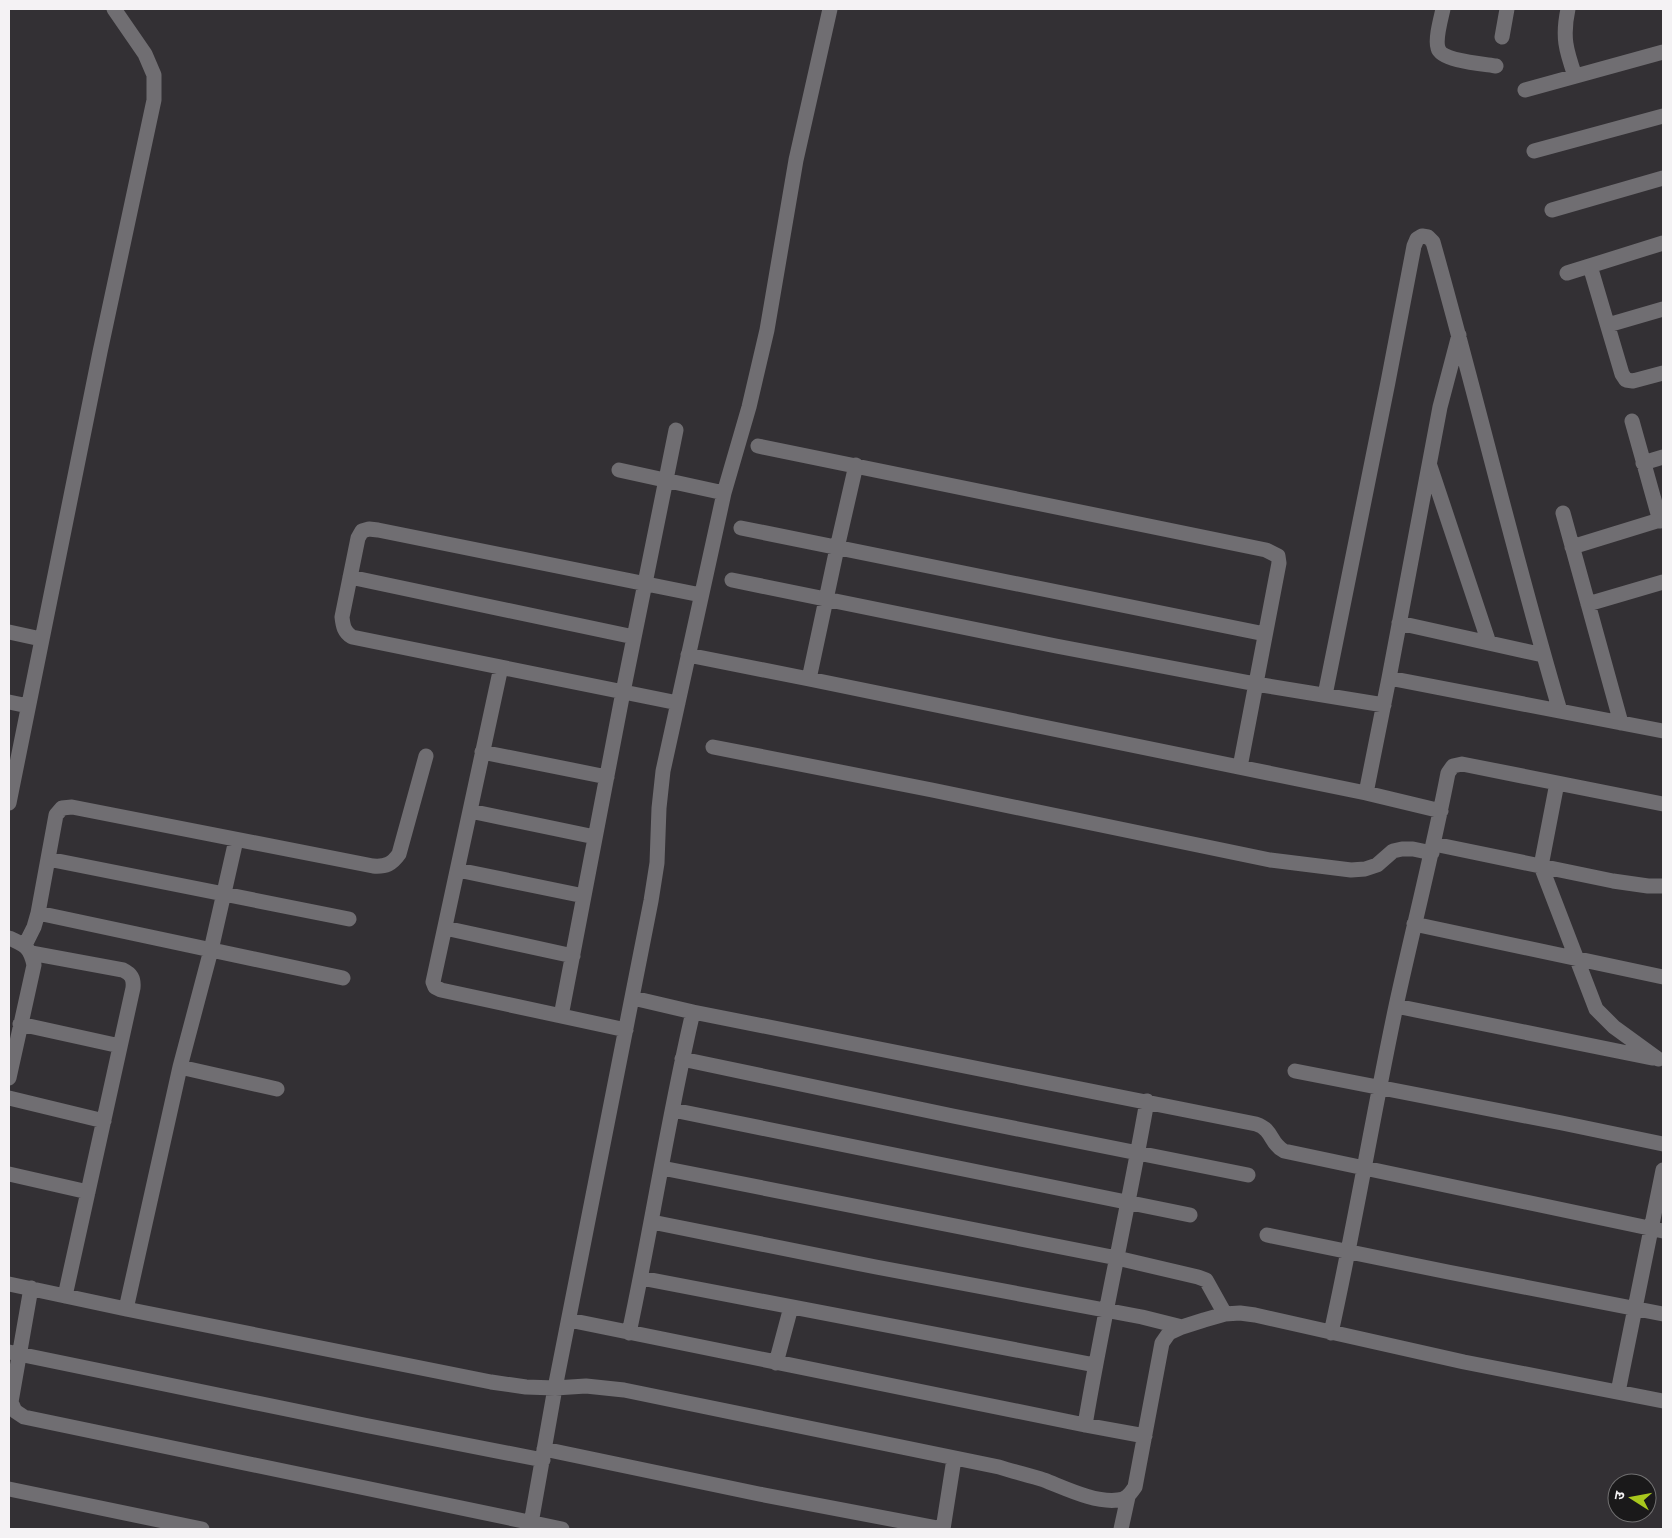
<svg xmlns="http://www.w3.org/2000/svg" width="1672" height="1538" font-family="Lato,'Noto Sans Devanagari',sans-serif">
  <rect width="100%" height="100%" fill="#333034"/>
  <g fill="none" stroke-linecap="round" stroke-linejoin="round">
    <path stroke="#706e72" stroke-width="15" d="M1443,9C1441,18 1435,39 1438,48C1441,61 1484,64 1496,66
      M1568,9C1562,37 1566,50 1575,76
      M1502,37L1507,9
      M1525,90L1663,52
      M1534,151L1663,116
      M1552,210L1663,178
      M1590,266L1622,374L1626,380L1633,381L1663,373
      M1567,273L1663,243
      M1608,325L1663,309
      M1632,421L1660,521
      M758,446L1266,550L1278,556L1279,563L1240,767
      M1643,463L1663,457
      M1430,466L1489,643
      M619,470L724,493
      M1563,513L1621,723
      M741,528L1265,634
      M1572,547L1663,519
      M350,577L634,637
      M732,580L1056,646L1256,684L1384,705
      M1588,604L1663,582
      M1399,623L1543,655
      M9,632L41,639
      M688,655L809,679L837,548L856,465
      M501,667L433,982L435,987L441,990L626,1030
      M1389,678L1663,731
      M809,679L1366,793L1441,811
      M1325,695L1388,382L1414,246L1417,239L1422,236L1428,237L1433,242C1477,398 1514,556 1560,711
      M9,702L28,706
      M678,703L352,637C344,632 343,626 342,617L358,538L362,531L369,529L378,530L701,595
      M713,747L932,790L1270,860L1351,870L1365,869L1377,865L1393,851L1402,849H1413L1432,853
      M482,752L607,777
      M1557,783L1541,866L1596,1009L1614,1027L1658,1059
      M1366,793L1389,678L1440,407L1459,335
      M9,803L100,352L154,100V75L145,54L114,9
      M470,811L595,837
      M1434,844L1613,881L1648,886H1663
      M48,859L349,919
      M458,870L584,896
      M38,913L343,978
      M1414,924L1663,977
      M445,928L573,956
      M9,938C25,945 30,947 34,965L9,1078
      M25,945L34,927L38,913L56,815L62,808L72,807L373,866C386,867 392,864 399,854L426,756
      M31,953L123,970C131,974 134,978 133,988L65,1296
      M633,998L693,1012L1256,1124C1274,1130 1269,1143 1284,1151L1663,1231
      M1396,1006L1652,1058
      M561,1016L623,692L676,430
      M20,1024L120,1046
      M682,1059L953,1116L1248,1175
      M180,1067L277,1089
      M1295,1071L1562,1123L1663,1144
      M9,1098L104,1121
      M673,1110L1190,1215
      M662,1168L1117,1258L1198,1277L1206,1280L1225,1314
      M9,1174L88,1192
      M652,1222L876,1267L1142,1317L1182,1327
      M1267,1235L1448,1272L1663,1314
      M641,1278L1095,1365
      M9,1284L126,1309L491,1382L526,1387L555,1388L586,1386L624,1390L999,1467C1014,1472 1029,1475 1044,1480C1065,1488 1095,1503 1118,1500C1127,1499 1130,1494 1135,1487L1162,1343L1169,1333L1182,1327L1204,1320L1225,1314L1240,1313L1255,1315L1464,1362L1663,1401
      M31,1288L11,1402L15,1411L24,1417L562,1529
      M126,1309L180,1067L211,950L236,840
      M569,1320L1085,1425L1145,1436
      M629,1333C652,1226 668,1118 693,1012
      M1331,1333C1355,1224 1373,1115 1396,1006C1413,928 1433,851 1448,773L1453,766L1462,764L1663,804
      M9,1352L364,1425L543,1460
      M776,1363L791,1307
      M1618,1392L1663,1170
      M1085,1425C1103,1317 1128,1210 1147,1101
      M544,1449L759,1494L943,1529
      M9,1489L202,1529
      M530,1529L555,1388L651,901L657,863L659,808L663,771L724,493L749,407L767,330L796,160L830,9
      M943,1529L954,1459
      M1121,1529L1128,1497"/>
  </g>
  <rect width="1672" height="1538" fill="none" stroke="#f4f2f4" stroke-width="20"/>
  <g transform="translate(1632 1498) rotate(281)"><circle r="24" fill="#1a191a" stroke="#717071"/>
  <path d="M0-4L9 19L0 12L-9 19Z" fill="#a8c71d"/>
  <text y="-8" font-size="14" font-weight="bold" text-anchor="middle" fill="#f4f2f4">उ</text>
  </g>
</svg>
